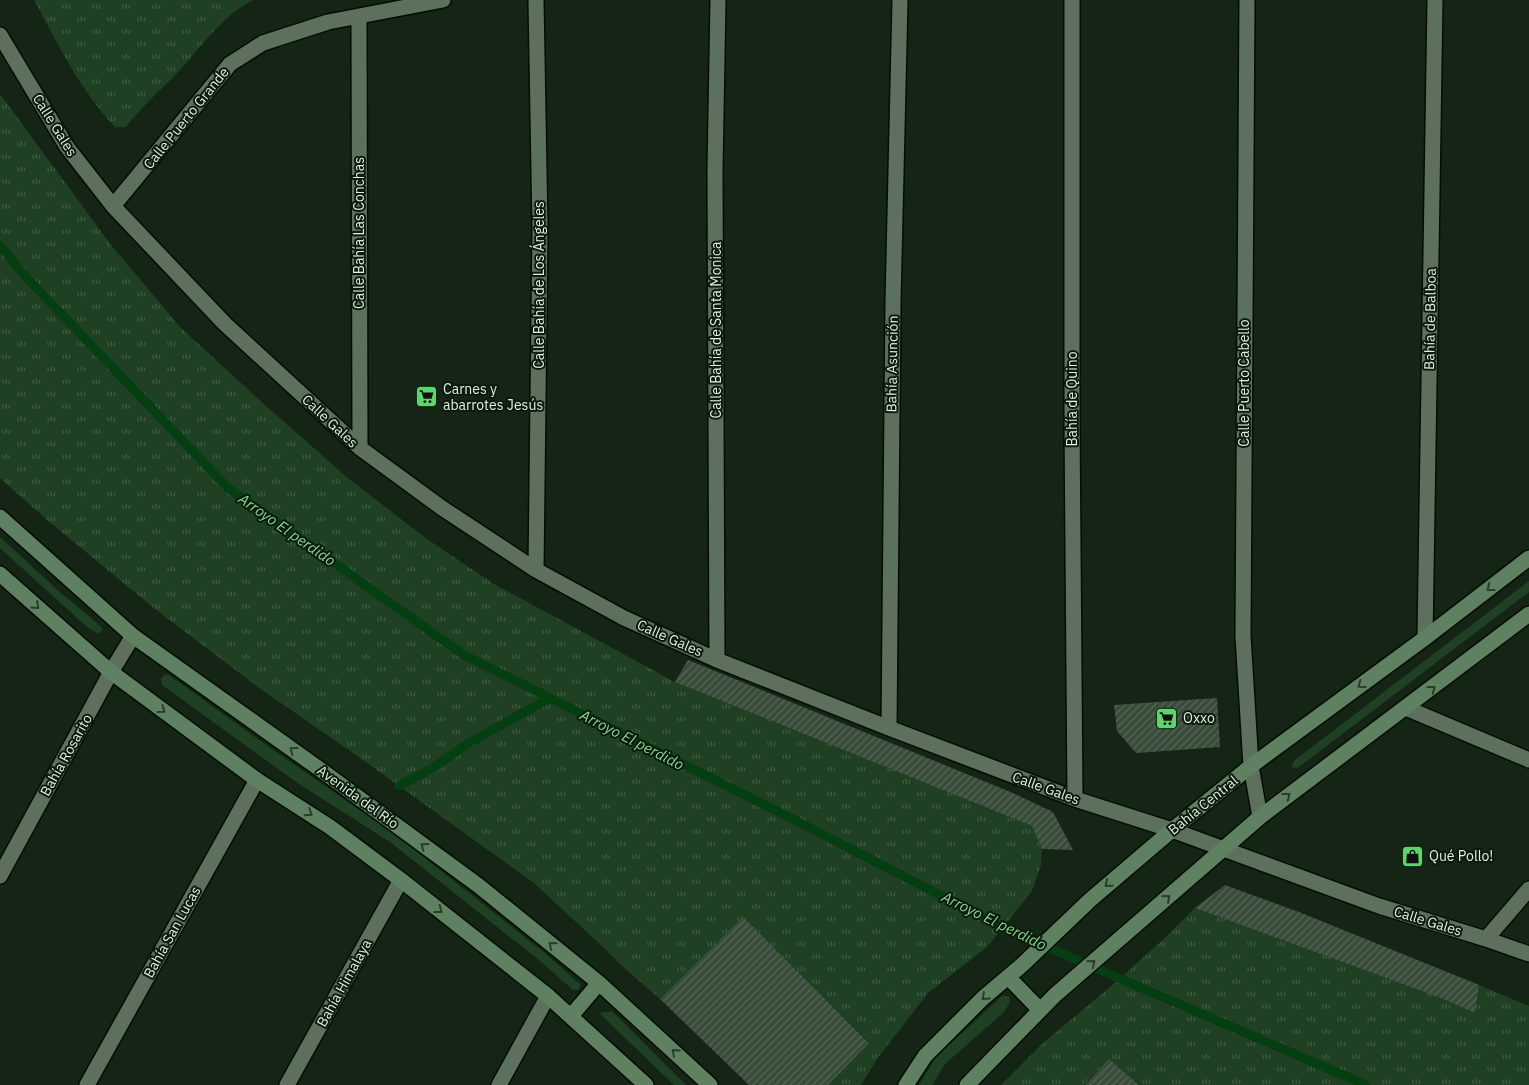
<svg xmlns="http://www.w3.org/2000/svg" width="1529" height="1085" font-family="'IBM Plex Sans',sans-serif">
  <defs>
    <pattern id="park-tufts" width="24" height="20" patternUnits="userSpaceOnUse" patternTransform="scale(1.25)"><rect width="24" height="20" fill="#1f4022"/><path d="M3 7l-1-3M5 7V3M7 7l1-3M15 17l-1-3M17 17v-4M19 17l1-3" fill="none" stroke="#3f5c42"/></pattern>
    <pattern id="building-hatch" width="6" height="6" patternUnits="userSpaceOnUse" patternTransform="scale(1.25)"><rect width="6" height="6" fill="#394c3a"/><path d="M-1 1l2-2M0 6l6-6M5 7l2-2" fill="none" stroke="#556656"/></pattern>
  </defs>
  <rect width="100%" height="100%" fill="#142515"/>
  <path fill="#1f4022" d="M0,537L61,593L97,623L103,629L99,634L88,628L0,548Z
    M1529,581V592L1299,767L1293,768L1292,764L1295,760Z
    M164,675H169L269,747L393,833L545,953L581,985L578,990H573L540,961L390,842L299,784L162,685L161,679Z
    M1002,996H1009L1010,1002L1004,1012L945,1064L932,1085H919L936,1057Z
    M612,1011L686,1085H674L599,1013Z"/>
  <path fill="url(#park-tufts)" d="M34,0H253C222,16 202,46 179,71C161,90 142,106 126,127H115C80,90 58,44 34,0Z
    M0,94L111,245L180,327L265,405L349,479L427,539L494,584L675,682L1032,826L1042,849L1041,865L1032,891L987,947L928,993L877,1059L861,1085H828L869,1042L743,918L660,999L622,966L602,946L534,883L356,755L262,690L155,609L46,519L0,478Z
    M1195,908L1441,998L1475,1013L1479,985L1529,1006V1085H1139L1109,1059L1084,1085H1001L1043,1043L1115,983L1167,936Z"/>
  <g fill="none" stroke-linecap="round" stroke-linejoin="round">
    <path stroke="#053e11" stroke-width="9" d="M0,245L24,275L228,488L464,655L779,812L1010,931L1366,1085
      M399,786L434,767L469,743L550,698"/>
  </g>
  <path fill="url(#building-hatch)" d="M688,660L1013,793L1053,812L1073,850L1042,849L1032,826L675,682Z
    M1217,698L1220,747L1136,753L1117,731L1114,705Z
    M1225,885L1299,912L1479,985L1475,1013L1441,998L1195,908Z
    M743,917L869,1043L828,1085H749L660,999Z
    M1109,1059L1139,1085H1085Z"/>
  <g fill="none" stroke-linecap="round" stroke-linejoin="round">
    <defs>
      <path id="street" d="M1072,0V422L1075,799
        M1247,0L1243,636L1251,766L1260,817
        M359,17L360,448
        M0,35L67,147L113,206L225,324L360,448L442,508L536,570L624,618L717,660L889,728L1075,799L1172,830L1379,906L1486,939L1529,954
        M113,206L230,64L263,43L328,22L443,0
        M536,570L540,229L536,0
        M1425,638L1435,0
        M717,660L715,170L718,0
        M1406,708L1529,760
        M889,728L893,302L900,0
        M0,876L111,672L133,636
        M1486,939L1529,889
        M87,1085L257,780
        M287,1085L401,880
        M499,1085L548,996"/>
      <path id="secondary" d="M0,517L133,636L314,765L479,886L599,983L710,1085
        M0,574L111,672L257,780L330,827L401,880L548,996L646,1085
        M1008,977L1040,1010
        M571,1016L599,983
        M906,1085L925,1056L983,998L1022,965L1090,900L1172,830L1251,766L1425,638L1529,558
        M967,1085L1055,995L1260,817L1529,614"/>
    </defs>
    <use href="#street" stroke="#010e02" stroke-width="18"/>
    <use href="#secondary" stroke="#010e02" stroke-width="18"/>
    <use href="#street" stroke="#5c705d" stroke-width="15"/>
    <use href="#secondary" stroke="#5f8061" stroke-width="15"/>
  </g>
  <defs><path id="oneway-chevron" d="M-2-3.5L2.5 0L-2 3.5" fill="none" stroke-width="1.6" stroke-linecap="round" stroke-linejoin="round" transform="scale(1.25)"/></defs>
  <g stroke="#283e2a">
    <use href="#oneway-chevron" transform="translate(1490 588) rotate(142)"/>
    <use href="#oneway-chevron" transform="translate(36 606) rotate(42)"/>
    <use href="#oneway-chevron" transform="translate(1361 685) rotate(144)"/>
    <use href="#oneway-chevron" transform="translate(1432 689) rotate(-37)"/>
    <use href="#oneway-chevron" transform="translate(162 710) rotate(36)"/>
    <use href="#oneway-chevron" transform="translate(293 750) rotate(-144)"/>
    <use href="#oneway-chevron" transform="translate(1287 796) rotate(-38)"/>
    <use href="#oneway-chevron" transform="translate(309 813) rotate(33)"/>
    <use href="#oneway-chevron" transform="translate(424 846) rotate(-144)"/>
    <use href="#oneway-chevron" transform="translate(1108 884) rotate(140)"/>
    <use href="#oneway-chevron" transform="translate(1167 898) rotate(-41)"/>
    <use href="#oneway-chevron" transform="translate(439 910) rotate(38)"/>
    <use href="#oneway-chevron" transform="translate(552 945) rotate(-141)"/>
    <use href="#oneway-chevron" transform="translate(1092 963) rotate(-40)"/>
    <use href="#oneway-chevron" transform="translate(985 997) rotate(138)"/>
    <use href="#oneway-chevron" transform="translate(675 1052) rotate(-138)"/>
  </g>
  <defs>
    <symbol id="supermarket-square" viewBox="-11 -11 22 22"><rect x="-9" y="-9" width="18" height="18" rx="4" fill="#5ed56c" stroke="#0a1b0c"/><path d="M-6-5.5h2.5l.6 2H6L4.5 2H-2.5L-4.4-4H-6ZM-1.5 3.2a1.3 1.3 0 1 0 .1 0ZM3 3.2a1.3 1.3 0 1 0 .1 0Z" fill="#111"/></symbol>
    <symbol id="shop-square" viewBox="-11 -11 22 22"><rect x="-9" y="-9" width="18" height="18" rx="4" fill="#5ed56c" stroke="#0a1b0c"/><path d="M-5-2.5h2.3a2.7 3.5 0 0 1 5.4 0H5L5.5 6h-11ZM-1.5-2.5h3a1.5 2.3 0 0 0-3 0Z" fill="#111"/></symbol>
  </defs>
  <g fill-rule="evenodd">
    <use href="#supermarket-square" x="414" y="384" width="25" height="25"/>
    <use href="#supermarket-square" x="1154" y="706" width="25" height="25"/>
    <use href="#shop-square" x="1400" y="844" width="25" height="25"/>
  </g>
  <g text-anchor="middle" stroke-width="4" stroke-linejoin="round" paint-order="stroke">
    <g font-size="14" fill="#e2ede2" stroke="#0a1b0c">
      <text transform="translate(186 118) rotate(-51)" y="5">Calle Puerto Grande</text>
      <text transform="translate(55 125) rotate(58)" y="5">Calle Gales</text>
      <text transform="translate(359 233) rotate(-90)" y="5">Calle Bahía Las Conchas</text>
      <text transform="translate(539 285) rotate(-90)" y="5">Calle Bahía de Los Ángeles</text>
      <text transform="translate(1430 319) rotate(-89)" y="5">Bahía de Balboa</text>
      <text transform="translate(716 330) rotate(-90)" y="5">Calle Bahía de Santa Monica</text>
      <text transform="translate(892 364) rotate(-89)" y="5">Bahía Asunción</text>
      <text transform="translate(1244 383) rotate(-90)" y="5">Calle Puerto Cabello</text>
      <text transform="translate(1072 399) rotate(-90)" y="5">Bahía de Quino</text>
      <text transform="translate(330 421) rotate(43)" y="5">Calle Gales</text>
      <text transform="translate(670 638) rotate(24)" y="5">Calle Gales</text>
      <text transform="translate(66 755) rotate(-61)" y="5">Bahía Rosarito</text>
      <text transform="translate(1046 788) rotate(20)" y="5">Calle Gales</text>
      <text transform="translate(358 797) rotate(36)" y="5">Avenida del Río</text>
      <text transform="translate(1203 805) rotate(-39)" y="5">Bahía Central</text>
      <text transform="translate(1428 921) rotate(17)" y="5">Calle Gales</text>
      <text transform="translate(172 932) rotate(-61)" y="5">Bahía San Lucas</text>
      <text transform="translate(344 983) rotate(-61)" y="5">Bahía Himalaya</text>
    </g>
    <g font-size="14" fill="#e2ede2" stroke="#0a1b0c" text-anchor="start">
      <text x="443" y="394">Carnes y<tspan x="443" dy="16">abarrotes Jesús</tspan></text>
      <text x="1183" y="723">Oxxo</text>
      <text x="1429" y="861">Qué Pollo!</text>
    </g>
    <g font-size="15" font-style="italic" fill="#8ad58f" stroke="#0a1b0c">
      <text transform="translate(287 530) rotate(35)" y="5">Arroyo El perdido</text>
      <text transform="translate(632 740) rotate(27)" y="5">Arroyo El perdido</text>
      <text transform="translate(994 921) rotate(26)" y="5">Arroyo El perdido</text>
    </g>
  </g>
</svg>
